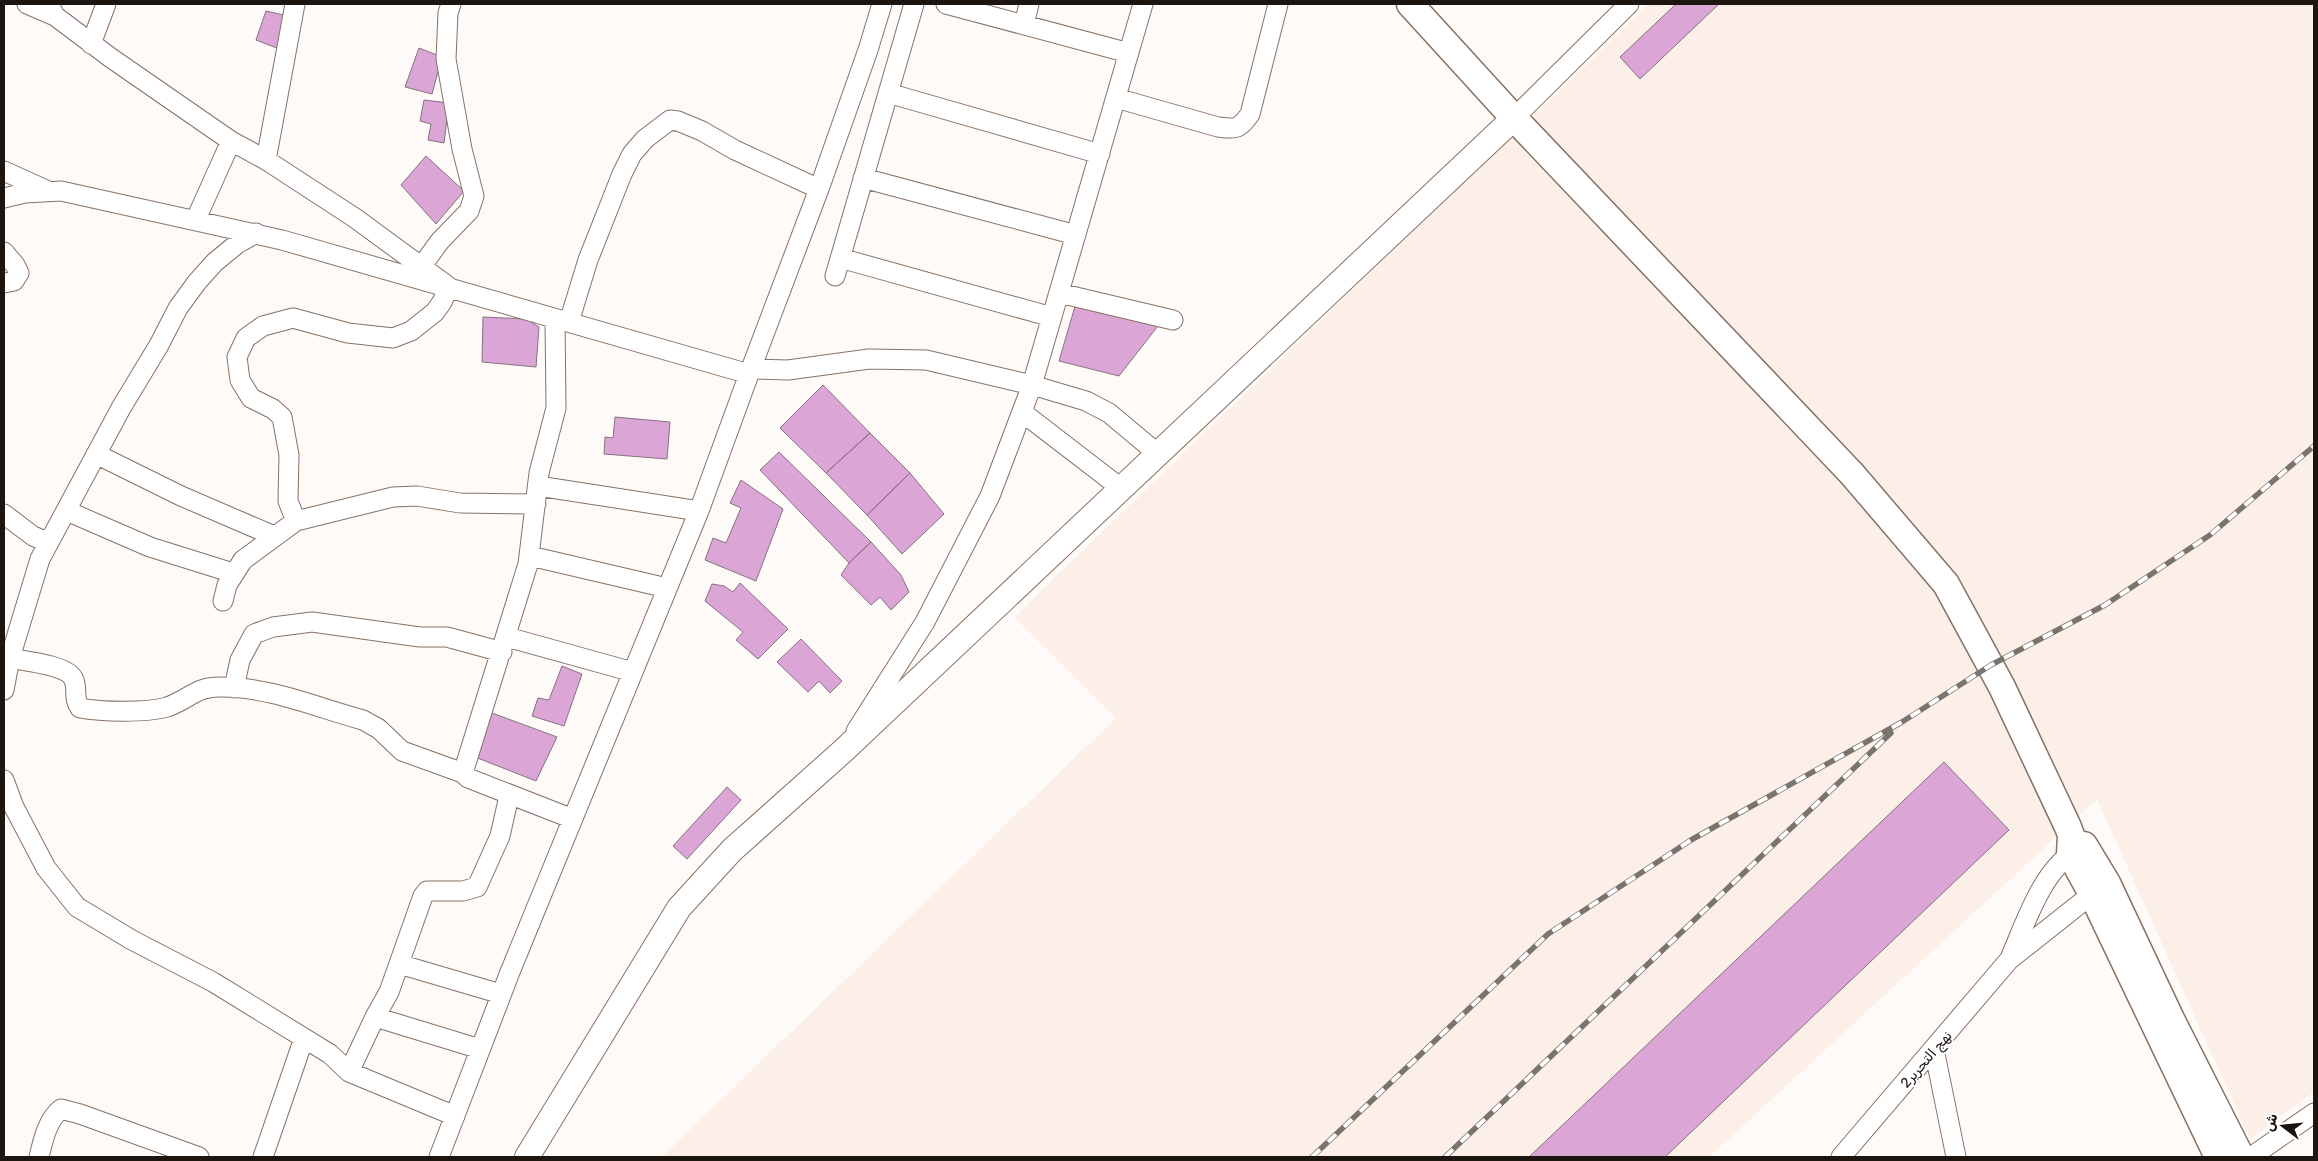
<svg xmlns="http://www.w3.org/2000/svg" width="2318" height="1161" font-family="Rubik,'Noto Naskh Arabic',sans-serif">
  <rect width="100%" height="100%" fill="#fefaf7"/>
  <path fill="#fbefe7" d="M1649,4H2314V1092L2250,1139L2097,799L1709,1157H662L1116,718L1014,617Z"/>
  <path fill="#dba5d5" stroke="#847281" d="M1676,4H1719L1640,79L1620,57Z
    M266,11L288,16L282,50L256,40Z
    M419,48L442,57L432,94L405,87Z
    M424,100L449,103L444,143L428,140L431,124L420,121Z
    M426,156L464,191L436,224L401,185Z
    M1076,303L1161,322L1119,376L1059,361Z
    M483,317L526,319L539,327L536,367L482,362Z
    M823,385L870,433L826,473L780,428Z
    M615,417L670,422L667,459L604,454L605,437L613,438Z
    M870,433L910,473L867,515L826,473Z
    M779,452L871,542L849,563L760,470Z
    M910,473L944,514L902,554L867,515Z
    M741,480L783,509L756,581L705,560L713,538L726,543L741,508L730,503Z
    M871,542L901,575L909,592L891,610L880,597L871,605L841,575L849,563Z
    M740,583L788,629L758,659L736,640L743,632L705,601L712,584L724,586L733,592Z
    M801,639L842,681L830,693L819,681L808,692L777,662Z
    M562,666L582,674L564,726L532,716L538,698L549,700Z
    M492,713L557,737L536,781L475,757Z
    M1944,762L2009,830L1665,1157H1529Z
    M727,787L741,800L687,859L673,846Z"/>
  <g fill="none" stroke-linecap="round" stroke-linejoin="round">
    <defs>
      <path id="minor" d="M27,4L55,16
        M49,4L55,16L111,58L231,141L266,160L355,218L449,287L442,302L435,312L411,331L393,338L348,333L293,318L263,326L246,338L237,357L240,380L251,398L273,409L282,417L289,455L288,501L296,521
        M946,4L1129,53
        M1024,25L1029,4
        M91,44L106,4
        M888,93L1100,154
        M1116,98L1218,127C1236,129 1239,130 1250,114L1278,4
        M1514,118L1629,4
        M266,160L295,4
        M4,171L46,190
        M863,178L1076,235
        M4,198L25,193L61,191L282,240L749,374
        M196,219L231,141
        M4,252L15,265L19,273L14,281L4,283
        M840,258L1052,317
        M421,267L440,241L469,211L474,196L462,149L446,59L448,13L451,4
        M835,276L914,4
        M1059,293L1173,320
        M555,319L556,408L539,473L528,564L463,773L468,778L573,819
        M569,322L588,260L622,174L632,154L645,139L670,120L678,121L702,131L735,150L819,189
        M751,369L788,370L869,359L926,360L1032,385L1086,401L1109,413L1158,454
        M1022,412L1122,489
        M96,454L181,496L274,536
        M538,486L699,511
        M67,511L150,547L233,573
        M4,514L33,536L47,542
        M530,556L667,588
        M223,601L227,585L243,560L296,521L393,497L417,496L460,503L536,504
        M507,637L633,672
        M10,658C25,661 66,665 73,678C79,688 72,697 80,708C101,712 146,713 167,707C190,699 196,686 222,687C270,687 318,708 363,720L379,729L402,751L463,773
        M234,688L240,660L254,634L273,627L312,622L420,637H447L502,652
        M4,690L10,658L40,559L121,408L159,345L178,308L197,282L215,262L237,244L256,233
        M856,731L925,622L990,496L1032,385L1143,4
        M4,780L14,807L46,868L77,907L132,940L213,982L330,1054L349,1072L455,1116
        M2011,956C2026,922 2043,867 2079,849
        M399,964L501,994
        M375,1017L480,1049
        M1934,1049L1956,1157
        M349,1072L375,1017L389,992L423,896L427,891H463L477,887L500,836L509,796
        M39,1157C43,1141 47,1120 61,1109L80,1114L199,1157
        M263,1157L304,1038
        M439,1157L510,972L699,511L749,374L819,189L868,50L882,4
        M1841,1157L2009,960L2101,887
        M2251,1157L2314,1113"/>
      <path id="tertiary" d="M527,1157L679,908L732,850L843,751L1514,118"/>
      <path id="secondary" d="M1410,4L1514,118L1852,474L1946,584L2002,687L2068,827L2071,835L2070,854L2092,894L2218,1157
        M2084,845L2107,883L2171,1019L2241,1157"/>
    </defs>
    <use href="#minor" stroke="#867265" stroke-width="21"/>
    <use href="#tertiary" stroke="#867265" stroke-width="26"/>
    <use href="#secondary" stroke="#867265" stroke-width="29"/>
    <use href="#minor" stroke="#fff" stroke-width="19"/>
    <use href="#tertiary" stroke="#fff" stroke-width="24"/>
    <use href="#secondary" stroke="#fff" stroke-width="26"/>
    <defs>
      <path id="rail" d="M1312,1157L1548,934L1691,840L1902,722L1991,665L2105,605L2210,535L2314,446
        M1445,1157L1891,733"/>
    </defs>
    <use href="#rail" stroke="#7a7470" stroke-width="5.5"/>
    <use href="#rail" stroke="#fff" stroke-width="4" stroke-dasharray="11" stroke-linecap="butt"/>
  </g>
  <g text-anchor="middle" stroke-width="4" stroke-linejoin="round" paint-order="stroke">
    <g font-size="14" fill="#1d1510" stroke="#fff">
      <text transform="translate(1926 1059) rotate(-49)" y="5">نهج التحرير2</text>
    </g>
  </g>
  <rect width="2318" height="1161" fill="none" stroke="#1d1510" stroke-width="10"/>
  <g transform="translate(2283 1126) rotate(286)" stroke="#ffffff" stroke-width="4" paint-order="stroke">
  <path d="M0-4L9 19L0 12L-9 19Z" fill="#1d1510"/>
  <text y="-8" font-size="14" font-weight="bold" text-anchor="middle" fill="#1d1510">ش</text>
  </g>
</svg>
